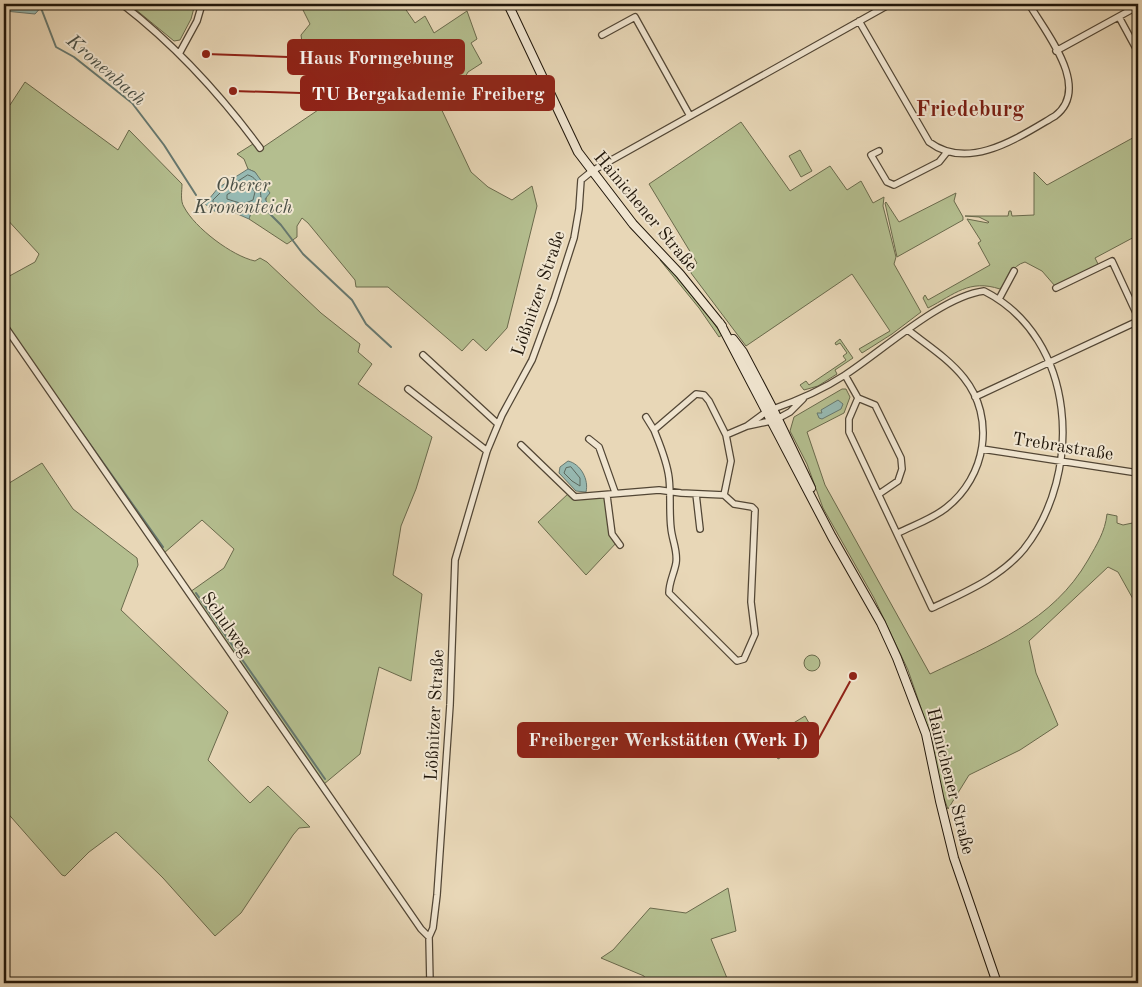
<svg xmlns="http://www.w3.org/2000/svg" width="1142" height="987" font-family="'Old Standard TT',serif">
  <rect width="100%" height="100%" fill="#e8d7b7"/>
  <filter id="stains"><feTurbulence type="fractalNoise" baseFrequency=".004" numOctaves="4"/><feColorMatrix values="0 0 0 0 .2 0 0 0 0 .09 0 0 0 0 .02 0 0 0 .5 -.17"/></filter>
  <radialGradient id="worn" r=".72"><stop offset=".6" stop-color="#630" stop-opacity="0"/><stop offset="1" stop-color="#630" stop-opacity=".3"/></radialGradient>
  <path fill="#b4be8f" stroke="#6a6a4c" d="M129,4H195L191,19L180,40L174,41Z
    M300,4H402L415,23L425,16L434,33L467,11L477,39L471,43L482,63L468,72L460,86L438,102L471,172L488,187L512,200L532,186L537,206L507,328L486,351L473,339L462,351L388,287H356L355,280L308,223L302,218L297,226V237L287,244L249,219L251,212H263L267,195L255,172L248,169L244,159L237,154L253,144L259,150L321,108L320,87L303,50L301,35L310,24Z
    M25,82L118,150L129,130L182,184C182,191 180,201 184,207C195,228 232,256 255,261L260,258L267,262L321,313L360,344L358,352L372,364L358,384L432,437L416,489L401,526L393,575L422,594L411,681L379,667L360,754L324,784L190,592L224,568L234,549L202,520L164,553L4,324V279L35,262L39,254L4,216V101L10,105Z
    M741,122L790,191L830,166L847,190L861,181L873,203L884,197L883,206L896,257L894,264L921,312L892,334L862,353L859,349L890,331L852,274L746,346L691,273V269L697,263L649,184Z
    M1138,135V235L1095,258L1099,266L1055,286L1042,271L1025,262C1011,266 1009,279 1000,289C969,279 955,294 928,308L923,298L925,295L928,300L990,265L978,243L981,241L967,219L988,223L989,222L979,217L965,216H1008L1009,211H1011L1012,216L1034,215V172L1047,185Z
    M800,150L812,171L801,177L789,156Z
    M956,193L954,201L963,217V220L897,257L885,203L886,202L899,222Z
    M663,258L709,316L722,335L719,337L699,308L660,260Z
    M840,339L853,358L835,370L837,374L818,386L804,390L800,385L806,381L809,385L846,360L843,356L847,353L840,343L836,345L835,343Z
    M842,389H846L850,397L844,413L807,432L825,485L930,674C991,645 1053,621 1088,560C1097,544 1105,532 1107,514L1117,516V523L1123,525L1137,522L1136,515H1138V608L1118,572L1108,567L1029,641L1036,673L1058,725L1020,750L969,775L948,809L940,788L932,740L908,670L874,598L823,508L807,464L790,431L794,417Z
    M42,463L73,509L137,558L138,565L121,610L228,712L208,760L250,803L268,786L310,827L299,828L293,835L241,913L215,936L163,878L116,832L89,852L65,876L62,875L4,809V482L6,485Z
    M569,493L575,497L607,496L612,534L618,541L586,575L538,522Z
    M804 663a8 8 0 1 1 16 0a8 8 0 1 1-16 0Z
    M805,716L817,737L778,759L767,739Z
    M728,888L736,931L711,939L729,983H647L644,976L601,958L613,950L650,908L686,913Z"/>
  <path fill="#97b9b2" stroke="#67786f" d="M4,4H44L35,14L5,11Z
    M248,169L255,172L270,193L265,199L268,204L267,211L251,212L249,219L233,212L214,211L205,204L218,188Z
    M838,400L843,404L841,409L822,419L819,418L817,413H822L821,410Z
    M568,461C581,464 589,480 586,492L576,491L559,473L560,467Z"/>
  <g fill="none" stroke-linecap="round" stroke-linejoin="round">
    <path stroke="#5c685e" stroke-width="1" d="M248,175C262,179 261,196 261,207H251L244,212C234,207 220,208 213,203V200L221,192Z
      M248,183L255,192L253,200L243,204L227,199V195Z
      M571,467L580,478V486L572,481L564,473L566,468Z"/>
    <path stroke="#67786f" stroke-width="2" d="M41,8L56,47L74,57L132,103L164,145L196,195
      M267,211L281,225L303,254L352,300L366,324L391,347
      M77,426L163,547
      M196,593L325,779
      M220,628L226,623"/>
    <defs>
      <path id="minor" d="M122,4C174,44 220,94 260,148
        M1119,17L1138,52
        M859,21L929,142C969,172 1019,137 1055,116C1092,88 1046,33 1029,4
        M602,35L635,17L690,116
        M1056,51L1138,6
        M179,54L197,21L202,4
        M879,151L871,155L887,182L894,185L939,162L947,152
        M1056,288L1112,261L1138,317
        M999,299L1014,271
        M4,325L421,929L429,937
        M423,355L498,424
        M408,389L487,451
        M975,397L1138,321
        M858,398L875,405L901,458L902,469L898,481L879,494
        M773,409C799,400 822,390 845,375C882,351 942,296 984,291C1077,338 1084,473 1024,549C1000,578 965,592 932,608L849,432V419L858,398L845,375
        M646,417L654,430
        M777,419L790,412L803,399
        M747,426L771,421
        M589,439L599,447L615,492
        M521,445L575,497L659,490L681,493L724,495L734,504L752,507L755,510L751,602L755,634L744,659L737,661L669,593C669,582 674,574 676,563C678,551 672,540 671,528C669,512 671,495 669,478C667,461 660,445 654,430L696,394L704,395L709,401L726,435L747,426L766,412
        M982,449L1138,473
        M696,494L700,529
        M724,495L731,461L726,435
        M607,496L612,534L620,545
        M898,533C914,525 932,519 946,508C986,477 996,418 964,378C949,359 927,345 908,330
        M430,983L429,937L433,928L437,895L450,705L455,560L487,451L502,415L532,360L554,300L574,238L579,209L581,180L592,171L890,4"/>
      <path id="secondary" d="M508,4L578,152L633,224L680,274L722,326
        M720,323L832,537L881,623L897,658L926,734L940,801L954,858L997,983
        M733,339L743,352L773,409L811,488"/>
    </defs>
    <use href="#minor" stroke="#524635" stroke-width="8"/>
    <use href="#secondary" stroke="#20160a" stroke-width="10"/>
    <use href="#minor" stroke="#f0e5d0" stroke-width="5.5"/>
    <use href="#secondary" stroke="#f0e5d0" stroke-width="8"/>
  </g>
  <g text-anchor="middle" stroke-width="4" stroke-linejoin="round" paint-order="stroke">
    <g font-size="18" fill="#20160a" stroke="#f0e5d0">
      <text transform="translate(646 211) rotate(50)" y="6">Hainichener Straße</text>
      <text transform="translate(538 293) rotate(-71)" y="6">Lößnitzer Straße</text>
      <text transform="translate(1063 446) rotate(9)" y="6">Trebrastraße</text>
      <text transform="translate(227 624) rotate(55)" y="6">Schulweg</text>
      <text transform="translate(434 715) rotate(-87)" y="6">Lößnitzer Straße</text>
      <text transform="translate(951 781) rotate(76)" y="6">Hainichener Straße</text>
    </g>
    <g font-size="19" font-style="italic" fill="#4a4f45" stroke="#f0e5d0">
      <text transform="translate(107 69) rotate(41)" y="7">Kronenbach</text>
      <text x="243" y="191">Oberer<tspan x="243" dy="22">Kronenteich</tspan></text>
    </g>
    <g font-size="22" font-weight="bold" fill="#7a1f14" stroke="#f0e5d0">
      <text x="970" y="116">Friedeburg</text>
    </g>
  </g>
  <path fill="none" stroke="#8f2418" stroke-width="2" d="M206 54L288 57M233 91L301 93M853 676L818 740"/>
  <g fill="#8f2418" stroke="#f0e5d0" stroke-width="2">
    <circle cx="206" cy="54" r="5"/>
    <circle cx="233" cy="91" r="5"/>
    <circle cx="853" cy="676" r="5"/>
  </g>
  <g fill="#8f2418" stroke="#8f2418" stroke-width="2">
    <rect x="288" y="40" width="176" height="34" rx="5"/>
    <rect x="301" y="76" width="253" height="34" rx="5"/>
    <rect x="518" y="723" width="300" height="34" rx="5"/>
  </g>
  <g font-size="19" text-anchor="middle" font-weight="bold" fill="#fff">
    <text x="376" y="64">Haus Formgebung</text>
    <text x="428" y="100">TU Bergakademie Freiberg</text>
    <text x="668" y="746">Freiberger Werkstätten (Werk I)</text>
  </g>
  <rect width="1142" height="987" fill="none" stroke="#e8d7b7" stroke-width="20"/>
  <rect x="5" y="5" width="1132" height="977" fill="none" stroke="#20160a" stroke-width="2.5"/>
  <rect x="10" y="10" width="1122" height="967" fill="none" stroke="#20160a"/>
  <rect width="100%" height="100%" filter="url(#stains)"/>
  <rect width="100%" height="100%" fill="url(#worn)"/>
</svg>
